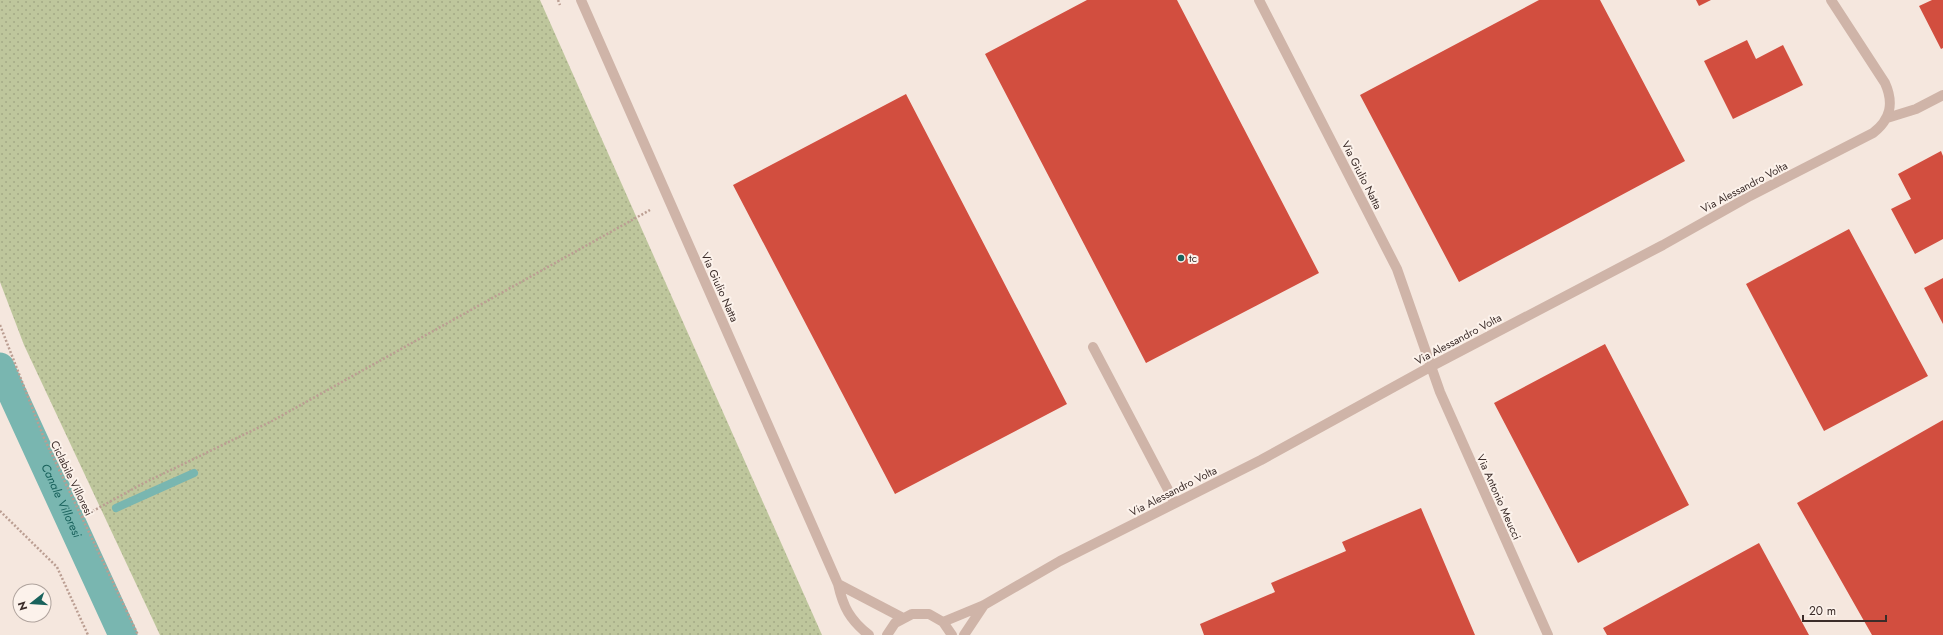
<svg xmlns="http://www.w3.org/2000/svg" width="1943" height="635" font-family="Jost,sans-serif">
  <defs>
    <pattern id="grass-dots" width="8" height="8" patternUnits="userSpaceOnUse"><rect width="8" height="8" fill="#bec69c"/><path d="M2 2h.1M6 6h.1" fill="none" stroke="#a4aa86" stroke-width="1.8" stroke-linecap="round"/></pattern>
  </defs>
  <rect width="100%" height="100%" fill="#f5e7de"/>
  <path fill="url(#grass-dots)" d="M0,0H540L822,635H160L24,345L0,282Z"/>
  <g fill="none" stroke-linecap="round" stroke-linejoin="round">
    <path stroke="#79b6b0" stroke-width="8" d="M116,508L194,473"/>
    <path stroke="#79b6b0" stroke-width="29" id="s1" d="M0,367L123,635"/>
  </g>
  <path fill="#d24e3f" d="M1087,0H1177L1319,273L1146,363L985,54Z
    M1539,0H1600L1685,161L1459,282L1360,95Z
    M1696,0H1711L1699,6Z
    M1932,0H1943V48L1941,49L1919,6Z
    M1747,40L1756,59L1783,45L1803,85L1733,119L1704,61Z
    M906,94L1067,404L895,494L733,185Z
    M1941,151L1943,156V239L1915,254L1891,209L1911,199L1898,174Z
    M1849,229L1928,376L1824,431L1746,284Z
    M1943,278V324L1924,288Z
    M1605,344L1689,505L1578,563L1494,403Z
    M1943,420V635H1872L1797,503Z
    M1421,508L1475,635H1204L1200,624L1275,592L1271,583L1346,551L1342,542Z
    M1759,543L1809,635H1607L1603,628Z"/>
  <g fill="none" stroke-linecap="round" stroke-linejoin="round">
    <path stroke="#bb9e92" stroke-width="2.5" stroke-dasharray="2 2" stroke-linecap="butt" d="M558,0L560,5
      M0,325L44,438L138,635
      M0,511L57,567L88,635
      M82,517L142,484L272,421L650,210"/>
    <path stroke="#cfb4a8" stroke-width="10" d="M581,0L838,584C843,607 850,620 869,635
      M1259,0L1397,269L1440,392L1548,635
      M1887,118L1916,109L1943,95
      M1093,347L1175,503
      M838,584L903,618
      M943,622L984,605L1060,561L1261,460L1430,367L1663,245L1750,196L1873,133C1891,119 1894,103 1885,83L1831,0
      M887,635L895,623L912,614H929L943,622L952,635
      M964,635L984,605"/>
  </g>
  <circle fill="#19625c" stroke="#fcf2eb" stroke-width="1.5" cx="1181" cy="258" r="4"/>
  <g text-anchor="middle" stroke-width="4" stroke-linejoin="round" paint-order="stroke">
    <g font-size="11" fill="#3b2c29" stroke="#fcf2eb">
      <text transform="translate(1362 175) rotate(63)" y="4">Via Giulio Natta</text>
      <text transform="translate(1744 187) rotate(-28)" y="4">Via Alessandro Volta</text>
      <text transform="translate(720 287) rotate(66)" y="4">Via Giulio Natta</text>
      <text transform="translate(1458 339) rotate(-28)" y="4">Via Alessandro Volta</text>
      <text transform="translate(72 478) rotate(64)" y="4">Ciclabile Villoresi</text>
      <text transform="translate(1173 491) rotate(-27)" y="4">Via Alessandro Volta</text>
      <text transform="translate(1499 497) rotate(66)" y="4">Via Antonio Meucci</text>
    </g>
    <g font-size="11" fill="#3b2c29" stroke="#fcf2eb" text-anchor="start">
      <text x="1189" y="262">tc</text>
    </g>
    <g font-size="12" font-style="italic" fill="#19625c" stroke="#fcf2eb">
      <text dy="4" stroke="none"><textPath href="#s1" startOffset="147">Canale Villoresi</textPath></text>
    </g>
  </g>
  <g transform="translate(32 603) rotate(253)"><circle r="19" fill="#fcf2eb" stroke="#afa39d"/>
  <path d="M0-3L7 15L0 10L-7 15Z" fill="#19625c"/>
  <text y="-6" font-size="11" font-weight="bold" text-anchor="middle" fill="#3b2c29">N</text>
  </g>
  <path d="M1803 615v6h83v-6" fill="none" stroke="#3b2c29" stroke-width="2"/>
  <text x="1809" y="615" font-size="12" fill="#3b2c29" stroke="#fcf2eb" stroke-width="3" paint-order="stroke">20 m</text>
</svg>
